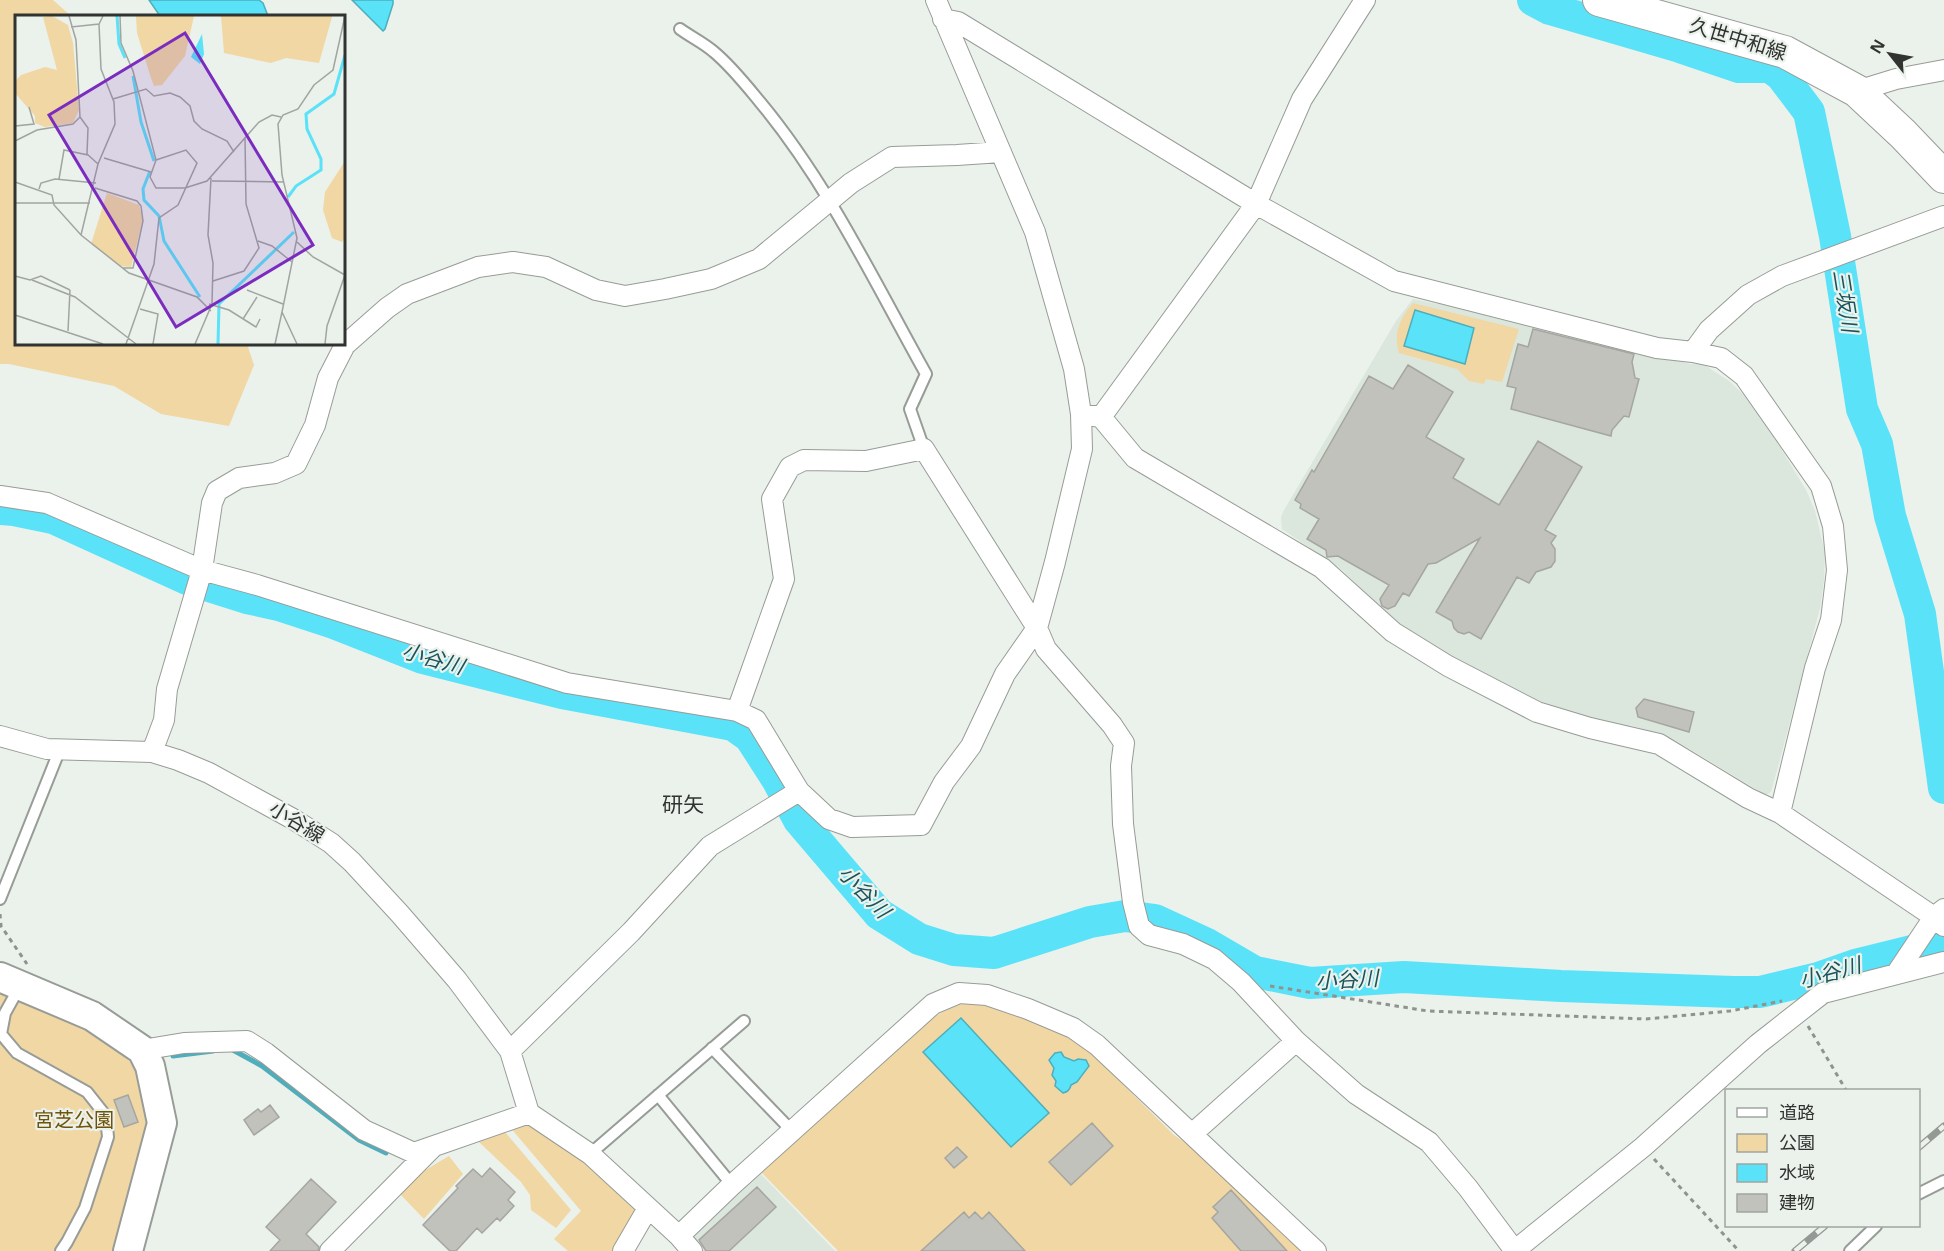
<svg xmlns="http://www.w3.org/2000/svg" width="1944" height="1251" font-family="'Noto Sans','Noto Sans JP',sans-serif">
  <rect width="100%" height="100%" fill="#ebf1eb"/>
  <path fill="#dbe6dc" d="M1413,299L1437,304L1439,302L1646,351L1690,364H1703L1729,381L1743,394L1769,429L1806,490L1815,511L1825,553L1824,580L1820,608L1779,763L1771,792L1768,794H1764L1688,748L1665,737L1630,725L1628,730L1542,703H1531L1423,643L1396,622L1341,569L1282,529L1281,517L1284,510L1396,321Z
    M758,1171L835,1251H698L691,1233Z"/>
  <path fill="#f1d7a3" d="M0,0H53L71,16H16V344H247L254,365L229,426L161,414L114,386L9,364H0Z
    M1413,303L1519,329L1502,382L1486,379L1484,384L1469,381L1457,369L1399,353C1393,333 1400,318 1413,303Z
    M0,990L88,1027L120,1049L137,1072L151,1120L114,1251H0Z
    M968,1002L1000,1007L1077,1039L1174,1135L1203,1155L1304,1251H838L759,1170L913,1030C931,1018 948,1008 968,1002Z
    M532,1121L549,1130L639,1209L619,1251H568L554,1239L581,1211L509,1126Z
    M505,1132L571,1210L556,1228L531,1210L530,1195L521,1182L479,1142Z
    M449,1156L463,1174L424,1219L400,1194L422,1172Z"/>
  <path fill="#5ae2f8" stroke="#4eaebc" stroke-width="1.5" d="M149,0H259L263,3L268,16H160Z
    M352,0H393V4L385,29L383,31Z
    M1415,310L1474,328L1465,364L1404,346Z
    M961,1018L1049,1113L1011,1147L923,1052Z
    M1061,1052L1064,1057L1074,1061L1078,1059L1086,1060L1089,1066L1077,1082L1071,1085C1070,1090 1068,1092 1063,1093L1055,1086L1056,1081L1052,1075L1054,1068L1049,1060L1055,1053Z"/>
  <g fill="none" stroke-linecap="round" stroke-linejoin="round">
    <path stroke="#4eaebc" stroke-width="5" d="M228,1049H231L262,1066L359,1140L386,1153
      M173,1056L213,1051"/>
    <path stroke="#5ae2f8" stroke-width="32" d="M1533,0L1550,9L1680,47L1739,67H1770L1781,75L1809,112L1835,236L1862,409L1877,444L1890,516L1920,614L1944,788
      M0,509L14,510L53,518L187,579L247,598L279,605L334,623L423,658L562,693L733,725L750,737L777,779L799,820L879,914L919,939L954,950L994,953L1090,922L1125,916L1155,920L1207,944L1255,972L1310,983L1404,977L1561,986L1733,992H1760L1818,978L1855,965L1944,943"/>
  </g>
  <path fill="#c0c2bb" stroke="#a5a6a0" stroke-width="1.5" d="M1533,329L1634,354L1632,362L1635,378L1639,379L1629,417L1624,416L1612,430L1611,436L1511,409L1516,388L1507,386L1518,344L1528,347Z
    M1408,365L1453,392L1426,437L1464,459L1453,478L1499,505L1538,441L1582,467L1545,530L1556,536L1551,543L1555,549V561L1551,567L1536,572L1529,583L1517,577L1481,639L1469,632L1464,634L1458,632L1454,628L1452,621L1436,612L1480,538L1436,563L1428,564L1409,596L1403,593L1395,606L1388,609L1382,606L1380,599L1389,585L1338,556L1327,557L1326,550L1307,539L1319,519L1300,508L1301,504L1295,500L1312,470L1314,472L1369,376L1393,389Z
    M1644,699L1694,712L1689,732L1638,717L1636,708Z
    M128,1095L138,1122L124,1127L114,1100Z
    M270,1105L279,1117L254,1135L244,1120L258,1109L261,1112Z
    M1092,1123L1113,1146L1071,1185L1049,1162Z
    M957,1147L967,1157L954,1168L945,1158Z
    M490,1168L515,1192L508,1200L514,1206L500,1221L497,1218L482,1233L477,1228L456,1251H450L423,1225L458,1188L456,1186L473,1169L482,1177Z
    M311,1179L336,1202L306,1234L319,1247L318,1251H270L280,1240L266,1227Z
    M757,1187L776,1207L729,1251H706L699,1240Z
    M1231,1190L1287,1251H1241L1212,1218L1218,1212L1213,1207Z
    M964,1212L969,1218L975,1212L982,1219L989,1212L1025,1251H921Z"/>
  <g fill="none" stroke-linecap="round" stroke-linejoin="round">
    <defs>
      <path id="lane" d="M680,29C691,37 704,43 714,52C731,66 746,85 760,102C828,184 874,281 926,374L910,409L924,449
        M0,899L60,749
        M20,986L5,1013L1,1034L17,1053L87,1092L106,1116L108,1137L85,1208L67,1242L61,1251
        M712,1048L793,1132
        M658,1095L732,1185
        M590,1154L744,1021
        M1918,1194L1944,1181
        M1850,1251L1876,1226"/>
      <path id="street" d="M943,19L958,22L1256,204L1394,281L1657,348L1693,352L1721,358L1744,376L1821,486L1833,526L1837,570L1831,620L1815,668L1780,813
        M1857,91L1896,79L1944,70
        M1693,352L1709,330L1748,295L1782,276L1944,216
        M1081,414L1101,417L1135,458L1322,568L1393,632L1448,666L1537,712L1590,728L1659,744L1748,798L1780,813L1934,917L1944,926
        M1101,417L1256,204L1302,99L1365,0
        M0,496L47,503L202,570L257,585L567,683L737,711L756,720L799,791L829,819L852,827L921,825L944,782L971,746L1005,674L1037,628L1055,562L1082,449L1081,414L1074,369L1035,232L936,0
        M737,711L784,579L772,499L790,467L804,460L866,461L924,449L1037,628L1046,649L1112,725L1124,743L1121,766L1123,824L1133,902L1139,926L1149,935L1183,944L1214,959L1241,982L1296,1041L1356,1094L1429,1142L1468,1188L1515,1251
        M0,736L47,749L152,752L178,760L209,773L293,819L331,843L352,862L400,914L457,980L510,1051L529,1113L590,1154L679,1236L692,1251
        M152,752L164,720L167,689L202,570L212,503L217,491L239,478L275,473L296,464L315,425L328,378L345,345L387,308L407,294L478,267L513,262L546,267L596,290L625,296L665,289L711,279L759,259L851,183L892,157L957,155L1001,152
        M1896,974L1934,917L1944,909
        M142,1050L184,1043L247,1041L266,1053L364,1130L414,1153L529,1113
        M510,1051L631,932L710,846L799,791
        M1192,1134L1296,1041
        M679,1236L732,1185L933,1004L959,993L987,995L1028,1009L1073,1028L1097,1045L1316,1251
        M330,1251L432,1148
        M623,1251L648,1208
        M1514,1251L1643,1147L1758,1044L1823,993L1944,962"/>
      <path id="secondary" d="M0,977L92,1016L142,1050L150,1066L162,1123L128,1251"/>
      <path id="primary" d="M1599,0L1785,52L1857,91L1903,134L1944,177"/>
    </defs>
    <use href="#lane" stroke="#979c97" stroke-width="14"/>
    <use href="#street" stroke="#979c97" stroke-width="22"/>
    <use href="#secondary" stroke="#979c97" stroke-width="32"/>
    <use href="#primary" stroke="#979c97" stroke-width="34"/>
    <path stroke="#8f938f" stroke-width="3" stroke-dasharray="4.5 4.5" stroke-linecap="butt" d="M0,914L1,926L27,964
      M1270,986L1428,1011L1646,1019L1730,1011L1782,1001
      M1808,1026L1846,1090
      M1654,1159L1739,1251"/>
    <use href="#lane" stroke="#fff" stroke-width="10"/>
    <use href="#street" stroke="#fff" stroke-width="20"/>
    <use href="#secondary" stroke="#fff" stroke-width="28"/>
    <use href="#primary" stroke="#fff" stroke-width="32"/>
    <defs>
      <path id="rail" d="M1918,1148L1944,1126
        M1795,1251L1825,1226"/>
    </defs>
    <use href="#rail" stroke="#959995" stroke-width="7"/>
    <use href="#rail" stroke="#ebf1eb" stroke-width="4.5" stroke-dasharray="14" stroke-linecap="butt"/>
  </g>
  <g text-anchor="middle" stroke-width="4.5" stroke-linejoin="round" paint-order="stroke">
    <g font-size="20" fill="#313331" stroke="#ebf1eb">
      <text transform="translate(1738 39) rotate(17)" y="7">久世中和線</text>
      <text transform="translate(297 822) rotate(31)" y="7">小谷線</text>
    </g>
    <g font-size="20" fill="#70530a" stroke="#ebf1eb">
      <text x="74" y="1127">宮芝公園</text>
    </g>
    <g font-size="21" font-style="italic" fill="#19535c" stroke="#ebf1eb">
      <text transform="translate(1845 301) rotate(81)" y="7">三坂川</text>
      <text transform="translate(433 659) rotate(16)" y="7">小谷川</text>
      <text transform="translate(864 892) rotate(46)" y="7">小谷川</text>
      <text transform="translate(1830 973) rotate(-15)" y="7">小谷川</text>
      <text transform="translate(1347 980) rotate(-3)" y="7">小谷川</text>
    </g>
    <g font-size="21" fill="#313331" stroke="#ebf1eb">
      <text x="683" y="812">研矢</text>
    </g>
  </g>
  <g transform="translate(15 15)">
    <rect width="330" height="330" fill="#ebf1eb"/>
    <path d="M37,1L53,10L58,28L64,95L58,108L30,112L20,108V101L0,78V66L6,60L30,52L42,55L28,2ZM121,1H179L170,41L147,70L139,71L136,63L122,18ZM206,1H317V2L304,48L271,43L256,48L209,38ZM330,146V223L327,227L317,223L308,195L310,177ZM92,178L124,190L128,204L116,252L105,251L76,229Z" fill="#f1d7a3"/>
    <path d="M187,19L189,39L185,49L176,42Z" fill="#5ae2f8"/>
    <path fill="none" stroke="#5ae2f8" stroke-width="3" d="M102,1L104,29L110,43M118,61L126,107L139,146M135,156L128,174L129,185L144,201L149,226L185,282M273,182L281,171L306,155V144L292,114L291,99L319,79L330,40M203,329L204,289L279,217"/>
    <path fill="none" stroke="#a1a5a1" stroke-width="1.5" d="M54,1L61,25L65,102M105,1L106,28L118,56L141,145L135,162L141,173H170L192,166L244,107L257,100L266,102M56,12L84,9L88,1M98,84L131,74L139,81L155,78L165,82L175,91L179,106L187,114L212,126L219,137M65,102L73,113L72,139L83,149M0,111L19,109L14,92M0,126L22,115L58,109L65,102M89,143L136,157M44,164L49,135L73,140M197,166L269,167M0,167L37,180L39,190L66,220L114,258L182,282L196,296M80,173L122,186L126,191L128,206L118,253H107M24,174L26,168L40,164L81,168M0,188H75M66,220L83,149L100,109L99,87L86,54L84,9M243,226L257,231L277,247M282,227L298,242L330,260M0,261L15,265L26,261L55,275M17,265L60,282L121,329M198,266L229,256L244,233L231,189L230,122M232,275L268,289M194,289L214,295L241,312L245,304M125,294L143,299L138,329M0,300L88,329M228,304L242,282M53,316L55,275M111,329L139,249L144,203L163,190L182,148L171,135L141,145M180,329L197,289L198,248L193,220L196,163M260,329L267,297M282,329L267,297L282,223L267,160L263,109L268,100L283,94L299,70L318,55L330,1M310,329L312,311L330,260"/>
    <path fill="#7b2cbf" fill-opacity="0.15" stroke="#7b2cbf" stroke-width="3" d="M170,18L298,230L161,312L34,100Z"/>
    <rect width="330" height="330" fill="none" stroke="#313331" stroke-width="3"/>
  </g>
  <rect x="1725" y="1089" width="195" height="138" fill="#ebf1eb" stroke="#a1a5a1" stroke-width="1.5"/>
  <rect x="1737" y="1108" width="30" height="9" fill="#ffffff" stroke="#a1a5a1" stroke-width="1.5"/>
  <text x="1779" y="1119" font-size="18" fill="#313331">道路</text>
  <rect x="1737" y="1134" width="30" height="18" fill="#f1d7a3" stroke="#a1a5a1" stroke-width="1.5"/>
  <text x="1779" y="1149" font-size="18" fill="#313331">公園</text>
  <rect x="1737" y="1164" width="30" height="18" fill="#5ae2f8" stroke="#a1a5a1" stroke-width="1.5"/>
  <text x="1779" y="1179" font-size="18" fill="#313331">水域</text>
  <rect x="1737" y="1194" width="30" height="18" fill="#c0c2bb" stroke="#a1a5a1" stroke-width="1.5"/>
  <text x="1779" y="1209" font-size="18" fill="#313331">建物</text>
  <g transform="translate(1890 54) rotate(301)" stroke="#ebf1eb" stroke-width="4.5" paint-order="stroke">
  <path d="M0-4.5L10 22L0 15L-10 22Z" fill="#313331"/>
  <text y="-9" font-size="16" font-weight="bold" text-anchor="middle" fill="#313331">N</text>
  </g>
</svg>
